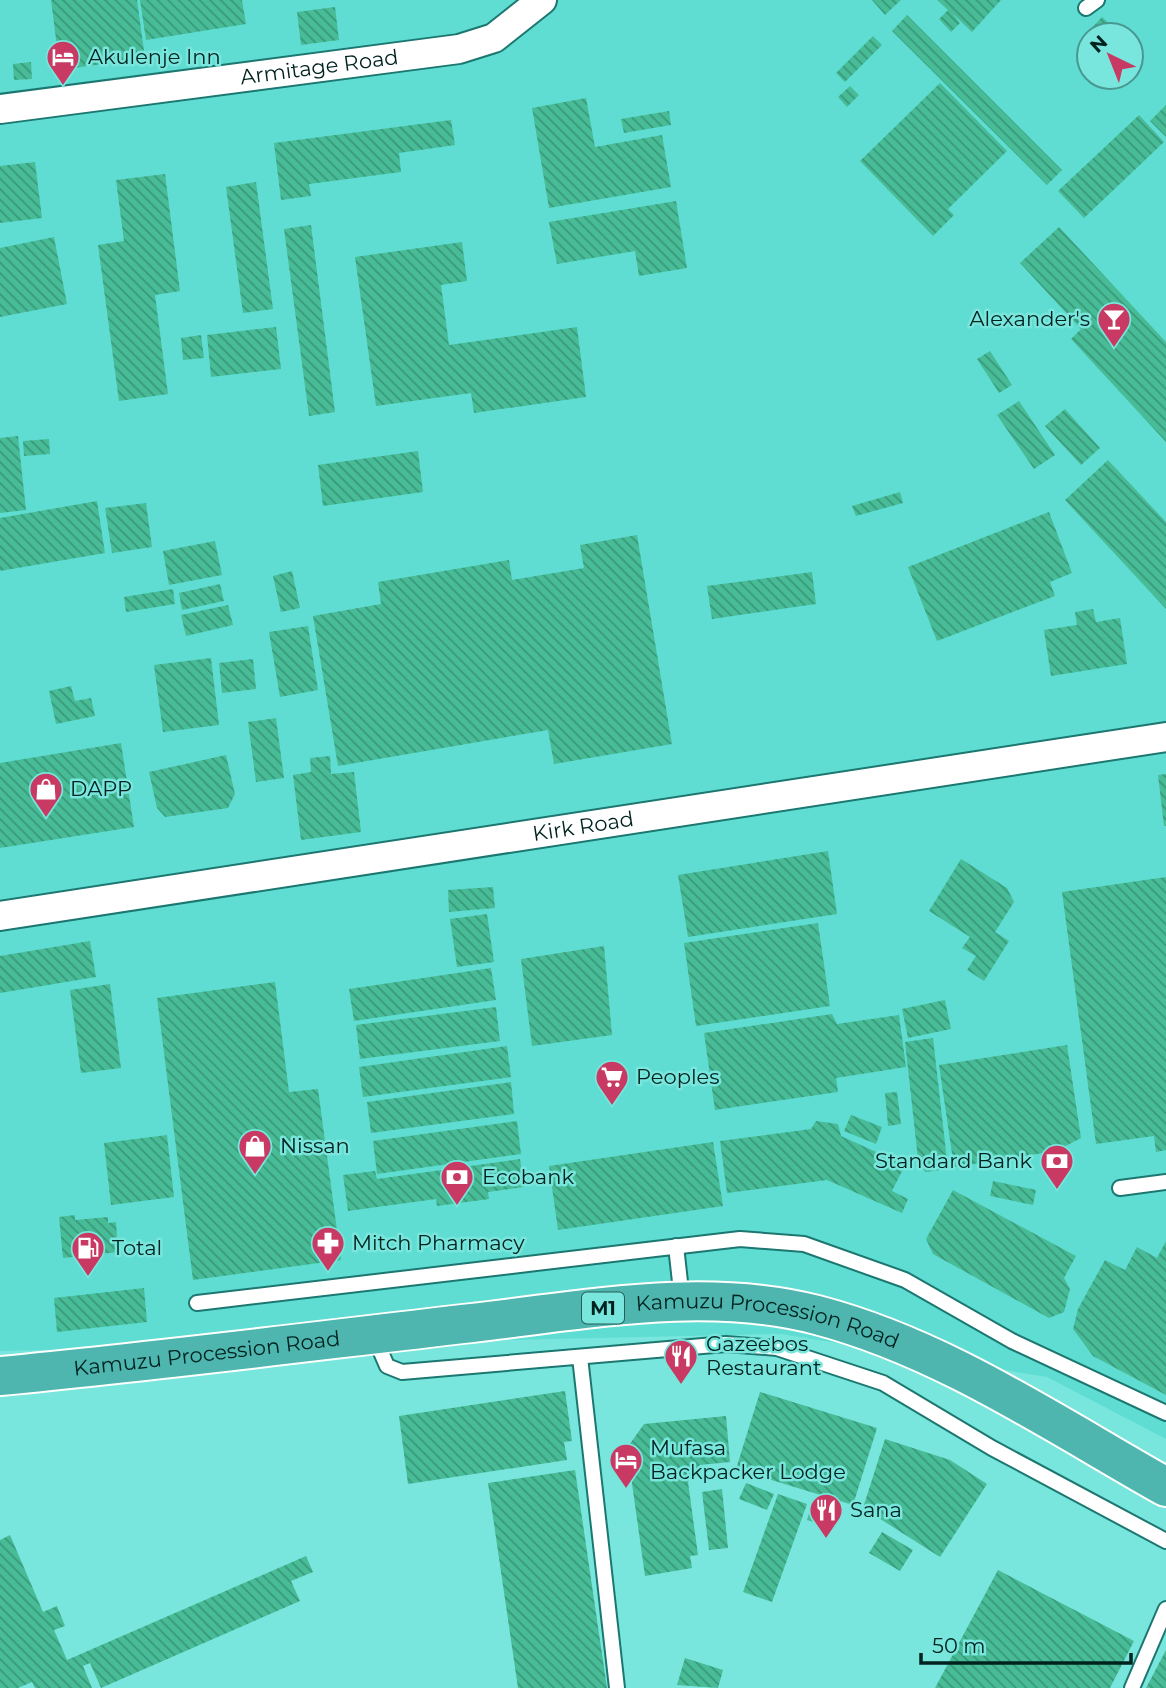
<svg xmlns="http://www.w3.org/2000/svg" width="1166" height="1688" font-family="Montserrat,sans-serif">
  <defs>
    <pattern id="building-back-hatch" width="6" height="6" patternUnits="userSpaceOnUse" patternTransform="scale(1.75)"><rect width="6" height="6" fill="#47bc96"/><path d="M-1 5l2 2M0 0l6 6M5-1l2 2" fill="none" stroke="#39987a"/></pattern>
  </defs>
  <rect width="100%" height="100%" fill="#78e6dc"/>
  <path fill="#5fddd2" fill-rule="evenodd" d="M0,0H1166V1439L1047,1377L781,1334L0,1351ZM1089,35H1131V77H1089Z"/>
  <path fill="url(#building-back-hatch)" d="M51,0H137L145,58L60,70Z
    M140,0H242L246,24L146,40Z
    M872,0H901L885,15Z
    M937,0H1001L972,32L952,13L960,23L951,32L939,19L948,10Z
    M335,7L339,40L301,45L297,12Z
    M907,15L1062,170L1047,185L892,31Z
    M1102,17L1118,32L1116,35H1091L1088,32Z
    M873,36L882,45L845,82L836,73Z
    M31,62L32,79L14,80L13,64Z
    M940,83L1007,151L948,209L954,215L933,236L860,161Z
    M850,86L859,95L847,107L838,97Z
    M586,98L595,147L662,135L671,187L549,208L532,108Z
    M1166,105V137L1150,121Z
    M669,111L671,125L624,133L621,119Z
    M1139,115L1164,142L1084,218L1058,191Z
    M451,120L455,145L399,153L401,172L309,184L311,196L281,200L274,143Z
    M35,162L42,218L0,223V166Z
    M165,174L180,291L155,295L168,394L119,401L98,245L124,241L116,180Z
    M256,182L273,309L243,313L226,187Z
    M676,201L687,268L639,276L635,251L557,264L549,222Z
    M311,225L335,412L309,416L284,229Z
    M1059,227L1166,342V442L1071,339L1081,329L1020,263Z
    M54,237L67,304L0,317V248Z
    M462,242L467,281L441,285L449,345L577,327L586,397L474,413L471,393L376,406L355,257Z
    M276,327L281,369L211,377L207,335Z
    M201,335L204,358L183,360L181,338Z
    M990,351L1012,385L999,393L977,359Z
    M1019,401L1055,455L1034,469L997,415Z
    M1065,409L1100,448L1081,465L1045,426Z
    M18,436L26,510L0,513V438Z
    M49,439L50,454L24,456L23,441Z
    M418,451L423,492L323,506L318,465Z
    M1108,460L1166,522V609L1065,500Z
    M900,492L903,503L856,516L852,506Z
    M97,501L105,553L0,571V518Z
    M146,503L152,547L112,553L105,508Z
    M1049,512L1072,573L1050,582L1055,596L937,641L908,567Z
    M637,535L672,744L554,764L548,730L338,766L313,616L381,604L378,582L509,560L512,580L584,568L580,545Z
    M215,541L222,575L169,585L163,551Z
    M292,571L300,608L281,612L273,576Z
    M812,572L816,604L712,619L707,586Z
    M220,584L224,601L182,610L179,593Z
    M173,589L175,604L126,612L124,597Z
    M228,605L233,625L186,636L181,615Z
    M1093,609L1096,622L1120,618L1127,664L1051,676L1044,630L1077,625L1075,612Z
    M308,626L318,690L280,697L269,632Z
    M211,658L219,725L163,732L154,665Z
    M253,659L256,689L222,693L219,663Z
    M71,686L75,701L91,698L95,716L56,724L49,691Z
    M276,718L284,778L256,782L248,722Z
    M121,743L134,827L0,848V763Z
    M226,755L235,794L228,808L165,817L157,808L149,772Z
    M330,756L331,774L354,772L361,832L301,840L293,775L311,772L310,758Z
    M1166,774V826H1164L1158,775Z
    M828,851L837,914L688,937L678,875Z
    M961,859L1007,888L1014,902L995,932L1009,941L984,981L967,970L976,956L962,948L970,937L929,911Z
    M1166,877V1150L1156,1152L1154,1136L1096,1144L1062,892Z
    M493,887L495,908L449,912L448,890Z
    M487,914L494,962L457,967L450,919Z
    M818,923L830,1006L696,1026L684,943Z
    M90,941L96,977L0,993V956Z
    M604,946L612,1035L532,1046L521,959Z
    M491,968L496,1000L354,1021L349,989Z
    M275,982L289,1092L318,1089L341,1260L193,1280L157,998Z
    M110,984L121,1068L81,1073L70,990Z
    M945,1000L951,1029L908,1038L902,1009Z
    M496,1007L500,1041L360,1059L356,1025Z
    M832,1014L837,1024L899,1015L906,1067L836,1078L838,1092L715,1110L704,1033Z
    M933,1038L948,1169L925,1172L918,1159L905,1042Z
    M1067,1045L1081,1138L1056,1151L954,1167L939,1065Z
    M507,1046L511,1077L363,1097L359,1067Z
    M511,1082L514,1114L371,1133L367,1102Z
    M897,1092L901,1124L888,1126L885,1093Z
    M851,1115L882,1127L876,1144L844,1131Z
    M517,1121L521,1154L377,1174L373,1141Z
    M816,1121L838,1124L841,1136L905,1165L892,1191L908,1199L902,1213L827,1180L727,1193L720,1141L811,1129Z
    M167,1135L174,1197L111,1205L104,1143Z
    M713,1142L723,1206L558,1230L549,1166Z
    M520,1159L524,1187L488,1192L489,1199L437,1206L436,1199L348,1211L343,1175L375,1171L377,1179Z
    M993,1181L1036,1190L1033,1205L990,1196Z
    M953,1190L1076,1256L1064,1278L1070,1289L1064,1312L1049,1318L933,1254L926,1239Z
    M75,1215V1220L108,1217V1223L116,1222L118,1252L63,1258L59,1217Z
    M1166,1241V1395L1093,1356L1073,1329L1078,1309L1105,1260L1125,1270L1137,1247L1157,1258Z
    M144,1288L147,1322L57,1332L54,1298Z
    M565,1391L572,1441L564,1442L567,1460L408,1484L399,1416Z
    M760,1392L877,1428L853,1505L736,1469Z
    M726,1416L730,1462L700,1465L688,1482L698,1555L690,1556L692,1568L645,1576L627,1448L644,1424Z
    M885,1439L950,1460L987,1484L940,1557L863,1508Z
    M575,1470L607,1688H518L488,1483Z
    M746,1483L774,1494L767,1510L739,1499Z
    M722,1489L728,1548L709,1550L702,1492Z
    M778,1494L807,1504L772,1602L743,1592Z
    M811,1507L830,1513L826,1526L807,1520Z
    M882,1532L913,1550L900,1571L869,1553Z
    M10,1535L43,1612L57,1606L65,1626L54,1630L67,1660L306,1556L313,1572L291,1581L300,1601L101,1688L90,1663L83,1666L92,1688H35L32,1682L18,1688H0V1540Z
    M998,1570L1134,1641L1110,1688H935Z
    M1166,1650V1688H1146Z
    M685,1658L723,1670L718,1688L677,1685Z"/>
  <g fill="none" stroke-linecap="round" stroke-linejoin="round">
    <defs>
      <path id="service" d="M1086,8L1097,0
        M1120,1188L1166,1182
        M676,1246L682,1300
        M197,1303L740,1239L804,1244L905,1280L1012,1341L1166,1413
        M374,1336L387,1366L402,1372L726,1344L777,1348L883,1383L992,1448L1166,1541
        M580,1357L617,1688
        M1132,1688L1166,1609"/>
      <g id="minor">
        <path id="s1" d="M0,109L459,49L494,38L542,0"/>
        <path id="s2" d="M0,916L1166,737"/>
      </g>
      <g id="trunk">
        <path id="s3" d="M0,1376C158,1361 315,1341 472,1323C586,1310 705,1286 817,1315C943,1348 1054,1424 1166,1487"/>
      </g>
    </defs>
    <use href="#service" stroke="#1c7770" stroke-width="18"/>
    <use href="#minor" stroke="#1c7770" stroke-width="32"/>
    <use href="#trunk" stroke="#fff" stroke-width="42"/>
    <use href="#service" stroke="#fff" stroke-width="14"/>
    <use href="#minor" stroke="#fff" stroke-width="28"/>
    <use href="#trunk" stroke="#4eb6af" stroke-width="38"/>
  </g>
  <defs>
    <symbol id="hotel-pin" viewBox="-11 -11 22 30"><path d="M0 17L-7.5 6A9.5 9.5 0 1 1 7.5 6Z" fill="#c83a63" stroke="#78e6dc"/><path d="M-6-4.5h1.5V1H6V5H4.5V3h-9V5H-6ZM-4 0a1.8 1.8 0 1 1 3.6 0ZM.5 0V-2.5h3Q6-2.5 6 0Z" fill="#fff"/></symbol>
    <symbol id="bar-pin" viewBox="-11 -11 22 30"><path d="M0 17L-7.5 6A9.5 9.5 0 1 1 7.5 6Z" fill="#c83a63" stroke="#78e6dc"/><path d="M-6-5H6L.8 .8V4.5H3.5V6h-7V4.5H-.8V.8Z" fill="#fff"/></symbol>
    <symbol id="shop-pin" viewBox="-11 -11 22 30"><path d="M0 17L-7.5 6A9.5 9.5 0 1 1 7.5 6Z" fill="#c83a63" stroke="#78e6dc"/><path d="M-5-2.5h2.3a2.7 3.5 0 0 1 5.4 0H5L5.5 6h-11ZM-1.5-2.5h3a1.5 2.3 0 0 0-3 0Z" fill="#fff"/></symbol>
    <symbol id="supermarket-pin" viewBox="-11 -11 22 30"><path d="M0 17L-7.5 6A9.5 9.5 0 1 1 7.5 6Z" fill="#c83a63" stroke="#78e6dc"/><path d="M-6-5.5h2.5l.6 2H6L4.5 2H-2.5L-4.4-4H-6ZM-1.5 3.2a1.3 1.3 0 1 0 .1 0ZM3 3.2a1.3 1.3 0 1 0 .1 0Z" fill="#fff"/></symbol>
    <symbol id="bank-pin" viewBox="-11 -11 22 30"><path d="M0 17L-7.5 6A9.5 9.5 0 1 1 7.5 6Z" fill="#c83a63" stroke="#78e6dc"/><path d="M-6-4H6V4H-6ZM0-2.3a2.3 2.3 0 1 0 0 4.6a2.3 2.3 0 1 0 0-4.6Z" fill="#fff"/></symbol>
    <symbol id="pharmacy-pin" viewBox="-11 -11 22 30"><path d="M0 17L-7.5 6A9.5 9.5 0 1 1 7.5 6Z" fill="#c83a63" stroke="#78e6dc"/><path d="M-2-6h4v4h4v4h-4v4h-4v-4h-4v-4h4Z" fill="#fff"/></symbol>
    <symbol id="fuel-pin" viewBox="-11 -11 22 30"><path d="M0 17L-7.5 6A9.5 9.5 0 1 1 7.5 6Z" fill="#c83a63" stroke="#78e6dc"/><path d="M-5.5-6h7V0h2V4h1.3V-2.5L3-4.5l.8-.8L6-3V5H2.5V1h-1V6h-7ZM-4.2-4.7v3.2H.2V-4.7Z" fill="#fff"/></symbol>
    <symbol id="restaurant-pin" viewBox="-11 -11 22 30"><path d="M0 17L-7.5 6A9.5 9.5 0 1 1 7.5 6Z" fill="#c83a63" stroke="#78e6dc"/><path d="M-5-6h1v4h1v-4h1v4h1v-4h1v5L-1.5 .5V6h-2V.5L-5-1ZM5-6V6H3V1.5H1.5Q1.5-4 5-6Z" fill="#fff"/></symbol>
  </defs>
  <g fill-rule="evenodd">
    <use href="#hotel-pin" x="44" y="38" width="38" height="52"/>
    <use href="#bar-pin" x="1095" y="300" width="38" height="52"/>
    <use href="#shop-pin" x="27" y="770" width="38" height="52"/>
    <use href="#supermarket-pin" x="593" y="1058" width="38" height="52"/>
    <use href="#shop-pin" x="236" y="1127" width="38" height="52"/>
    <use href="#bank-pin" x="1038" y="1142" width="38" height="52"/>
    <use href="#bank-pin" x="438" y="1158" width="38" height="52"/>
    <use href="#pharmacy-pin" x="309" y="1224" width="38" height="52"/>
    <use href="#fuel-pin" x="69" y="1229" width="38" height="52"/>
    <use href="#restaurant-pin" x="662" y="1337" width="38" height="52"/>
    <use href="#hotel-pin" x="607" y="1441" width="38" height="52"/>
    <use href="#restaurant-pin" x="807" y="1491" width="38" height="52"/>
  </g>
  <g text-anchor="middle" stroke-width="5" stroke-linejoin="round" paint-order="stroke">
    <rect fill="#78e6dc" stroke="#245e58" stroke-width="2" x="582" y="1292.5" width="42" height="31" rx="5"/>
    <g font-size="19" font-weight="bold" fill="#002320">
      <text x="603" y="1315">M1</text>
    </g>
    <g font-size="21" fill="#002320" stroke="#78e6dc" text-anchor="start">
      <text x="88" y="64">Akulenje Inn</text>
      <text x="1090" y="326" text-anchor="end">Alexander's</text>
      <text x="70" y="796">DAPP</text>
      <text x="636" y="1084">Peoples</text>
      <text x="280" y="1153">Nissan</text>
      <text x="1032" y="1168" text-anchor="end">Standard Bank</text>
      <text x="482" y="1184">Ecobank</text>
      <text x="352" y="1250">Mitch Pharmacy</text>
      <text x="112" y="1255">Total</text>
      <text x="706" y="1351">Gazeebos<tspan x="706" dy="24">Restaurant</tspan></text>
      <text x="650" y="1455">Mufasa<tspan x="650" dy="24">Backpacker Lodge</tspan></text>
      <text x="850" y="1517">Sana</text>
    </g>
    <g font-size="21" fill="#002320" stroke="#78e6dc">
      <text dy="7" stroke="none"><textPath href="#s1" startOffset="322">Armitage Road</textPath></text>
      <text dy="7" stroke="none"><textPath href="#s2" startOffset="590">Kirk Road</textPath></text>
      <text dy="7" stroke="none"><textPath href="#s3" startOffset="774">Kamuzu Procession Road</textPath></text>
      <text dy="7" stroke="none"><textPath href="#s3" startOffset="208">Kamuzu Procession Road</textPath></text>
    </g>
  </g>
  <g transform="translate(1110 56) rotate(317)"><circle r="33" fill="#78e6dc" stroke="#489891" stroke-width="2"/>
  <path d="M0-5L12 26L0 18L-12 26Z" fill="#c83a63"/>
  <text y="-10" font-size="19" font-weight="bold" text-anchor="middle" fill="#002320">N</text>
  </g>
  <path d="M921 1653v10h210v-10" fill="none" stroke="#002320" stroke-width="3.5"/>
  <text x="932" y="1653" font-size="21" fill="#002320" stroke="#78e6dc" stroke-width="5" paint-order="stroke">50 m</text>
</svg>
